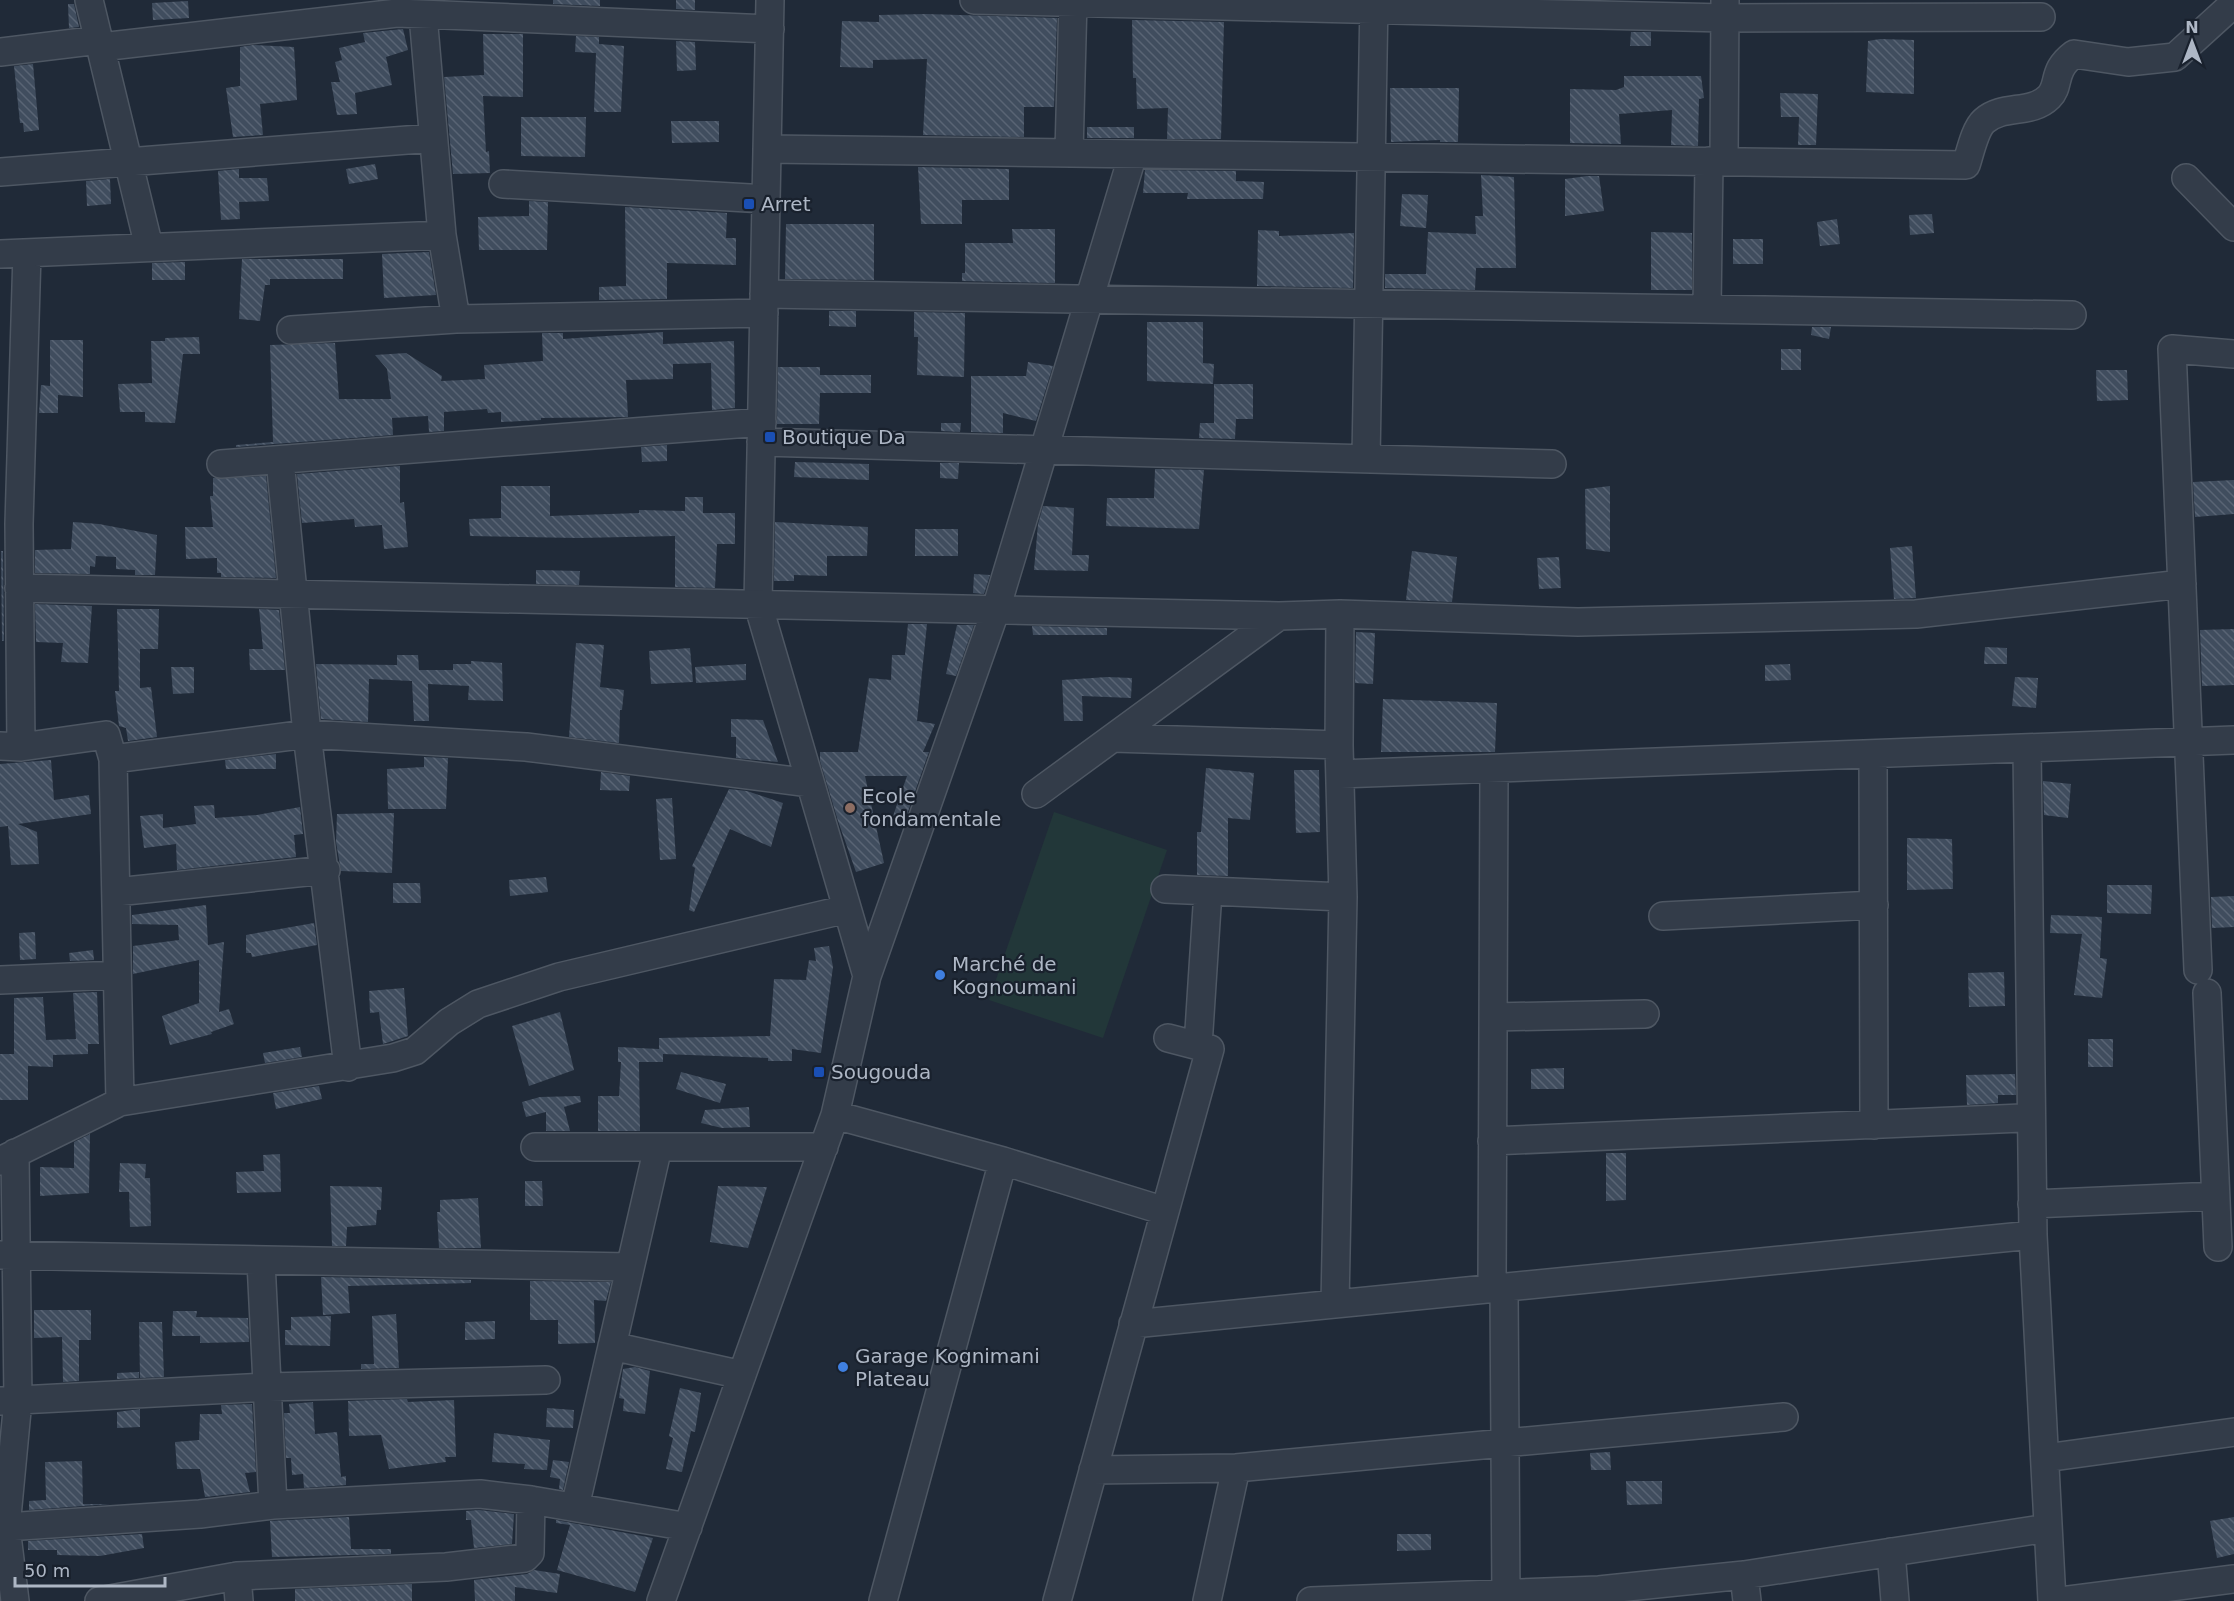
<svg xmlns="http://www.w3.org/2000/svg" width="2234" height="1601" font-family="'DejaVu Sans',sans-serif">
  <defs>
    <pattern id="building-back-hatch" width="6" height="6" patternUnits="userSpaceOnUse" patternTransform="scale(1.5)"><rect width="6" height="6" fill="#404d5e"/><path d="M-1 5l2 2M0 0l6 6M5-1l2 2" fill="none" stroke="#596474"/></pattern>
  </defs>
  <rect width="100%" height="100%" fill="#202a38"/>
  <path fill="#223739" d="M1054,812L1167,850L1103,1038L989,1000Z"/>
  <path fill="url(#building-back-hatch)" d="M553,0H600V6L553,4Z
    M676,0H695V10L676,9Z
    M188,1L189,18L153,20L152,3Z
    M68,4H74L79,27L69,28Z
    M926,14L1057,18L1054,107H1024V137L923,135L927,59L873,60V68L840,67L842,21L879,22V15Z
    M1132,20L1224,22L1221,139H1167L1168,108L1137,109L1136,78H1133Z
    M403,29L408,50L386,57L392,85L355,93L357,114L337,115L331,82H340L335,62L342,60L339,48L365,42L363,33Z
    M1631,32H1651V46H1630Z
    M483,34H523V97L483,96L486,152L489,151L490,173L453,174L444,77L484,75Z
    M576,36L599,37V44L624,46L621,112H594L596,53L575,52Z
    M1880,39L1914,40V94L1866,92L1868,41Z
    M676,41L695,42L696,70L677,71Z
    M253,45L294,47L297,100L260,104L263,135L233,137L226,88L240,86V47Z
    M33,64L39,130L24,132L23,123H20L14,66Z
    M1624,76H1701L1704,98L1699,99L1698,146L1671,145L1672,110L1619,114L1621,144L1570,143V89L1616,90L1624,87Z
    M1390,88H1459L1458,142H1440V140L1391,142Z
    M1780,93L1818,94L1816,145H1798L1799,117H1781Z
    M521,117H586L585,157L521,156Z
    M671,121H719V142L672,143Z
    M1087,127H1134V138H1087Z
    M375,164L378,179L349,184L346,169Z
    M918,167L1009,169V200H962V224H921Z
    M239,169V178H267L269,201L239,202L240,219L221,220L218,171Z
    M1145,170L1236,171V181L1264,182L1263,199H1187L1188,193H1143Z
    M1481,175L1514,177L1516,268H1476L1475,290L1385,288V274H1426L1428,232L1476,234L1475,216H1483Z
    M1587,176H1599L1604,211L1565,216V179Z
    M110,179L111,204L87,206L86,181Z
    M1402,194L1428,195L1426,228L1400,226Z
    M529,201L548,202L547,250H479L478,217L529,216Z
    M625,207L727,213L726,238H736V265L667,263V299L599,300V287L626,286Z
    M1932,214L1934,233L1910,235L1909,215Z
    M1837,219L1840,244L1820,246L1817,222Z
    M786,224H874V280L785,279Z
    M1012,229H1055V283L962,281V273H965V243H1013Z
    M1258,230L1279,231V236L1354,233L1353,288L1257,286Z
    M1651,232L1692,233V290H1651Z
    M1733,239H1763V264H1733Z
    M429,252L436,295L384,298L382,254Z
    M242,259H343V279H270V285H265L260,321L239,319Z
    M185,262V280H152V263Z
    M829,311H856V327L829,326Z
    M914,312L965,313L964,377L917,375L918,337H914Z
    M1147,322H1203V363L1214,364L1213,384L1147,381Z
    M1812,327H1831L1829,339L1811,335Z
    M663,332V344L734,341L735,408L712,410L711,363L673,364V379L626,380L628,417L541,418V420L501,422V412L488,413L487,409L444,412V431L429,432L428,416L392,418L393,435L236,447V445L273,442L270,345L335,343L339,399H391L387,369L375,355L406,353L442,376L441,381L485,379L484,365L543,361L542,333H563V339Z
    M199,337L200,354H183L175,423L145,422V412H120L118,384L152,383L151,341H165V338Z
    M50,340H83V397L58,395V413H39L41,385L50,386Z
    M1781,349H1801V370H1781Z
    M1028,362L1053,366L1036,421L1003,413V433L971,432V376H1026Z
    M778,367H820V375H871V393H820L819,424H777Z
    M2096,370H2127L2128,400L2097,401Z
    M1214,384H1253V419H1236L1235,439L1199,438L1200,423H1214Z
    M941,423H961L960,432L941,431Z
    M667,445V461L642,462L641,447Z
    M795,462L869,464V480L794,477Z
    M940,463H959L958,479L940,478Z
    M400,466V503L404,502L408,547L384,549L382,525L355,527L354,519L302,523L297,474Z
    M1155,469L1204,470L1199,529L1106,526L1107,498H1154Z
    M266,476L276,578L221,577V573H217V558L186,559L185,527H213L210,496H213V478Z
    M2234,480V514L2195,517L2193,482Z
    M501,486H550V516L639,513V510L685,511V497H703V513H735V544H717L715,588L675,587V536L578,538L470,536L469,519L501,518Z
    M1610,486V552L1586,549L1585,489Z
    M1043,506L1074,508L1072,555H1089L1088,571L1034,570L1038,524Z
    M73,522L99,524L157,535L155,575H135V570L116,569V557L96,556L95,567L90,566V574L35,573V550L71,549Z
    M775,522L868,527L867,556H827V576L794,575V581H774Z
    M915,529H958V556H915Z
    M1912,546L1916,598L1894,599L1890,548Z
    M1,551H3L4,641H2Z
    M1412,551L1457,557L1452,602L1406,600Z
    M1559,557L1561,588L1539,589L1537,558Z
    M536,570L580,571L579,585L536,584Z
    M974,574L990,575L984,594L973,593Z
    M35,604L92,606L88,663L61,662L63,643L36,642Z
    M117,609H159L158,649H140V688L151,687L157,737L128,741L126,728L119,726L115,691H119Z
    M259,609L279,610L285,670H250L249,649H263Z
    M908,624H927L917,721L935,724L923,752H929L905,820L893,816L907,776H865L884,863L856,872L838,821L820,761V752H858L869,678L891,680L892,655H905Z
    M957,625H974L956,676L946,674Z
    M1032,626L1107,628V635H1033Z
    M2234,629V685L2202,686L2200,630Z
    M1356,632L1375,633L1373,684L1355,683Z
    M576,643L604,645L600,687L624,690L622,710H620L619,743L569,737Z
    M1985,647L2007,648V664H1984Z
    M690,648L693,682L651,684L649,651Z
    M397,655H418L419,670H453V664H471V661L502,663L503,701L468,700L469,686L428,684L429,721H414L412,681L369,679L368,722L321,719L316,664L397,665Z
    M746,664V680L696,683L695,667Z
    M1790,664L1791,680L1765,681V665Z
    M171,667H194V693L173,694Z
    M1107,677L1132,678L1131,698L1082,696L1083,721H1064L1062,680Z
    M2015,677L2038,678L2036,708L2012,706Z
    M1383,699L1497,703L1495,752H1381Z
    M731,719L763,720L778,762L736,758V737H731Z
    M276,754V769H226L225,760Z
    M424,757L448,758L446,809H388L387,769L424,767Z
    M51,760L54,800L89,795L91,814L18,824L37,832L39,864L11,865L8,826L0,827V764Z
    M1206,768L1254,773L1250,820L1228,818V876L1197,875V832H1201Z
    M1294,770H1319L1320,832L1296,833Z
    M601,772L630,776L629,791L600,790Z
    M2043,781L2071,784L2068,818L2044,815Z
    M729,789L747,791L783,803L771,847L730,829L694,912L689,910L695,868L692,866Z
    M672,798L676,859L660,860L656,799Z
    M214,805L215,818L257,815L300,807L303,834L294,835L296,857L177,870L176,844L144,848L140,816L163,814V828L196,824L194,806Z
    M394,813L392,873L341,871L336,842L337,814Z
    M1907,838L1952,839L1953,889L1907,890Z
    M546,877L548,892L510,896L509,880Z
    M393,883H420L421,903H393Z
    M2107,885H2152L2151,914L2107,913Z
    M2234,896V927L2212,928L2211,897Z
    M206,905L208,945L224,942L219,1012L229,1009L234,1024L211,1032L212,1034L170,1045L162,1016L199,1003V960L133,974V946L179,940L178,925L132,924V915Z
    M2051,915L2102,917L2100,958L2107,959L2102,998L2074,995L2082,934L2050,933Z
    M314,923L317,945L252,957L251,953H246V935Z
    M35,932L36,959L20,960L19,933Z
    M829,946L833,967L821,1053L792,1049V1061H768V1058L663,1054V1062H639L640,1131H598V1096H619L621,1062H618V1047L659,1049V1038L770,1036L774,979L806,980L809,960L816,961L814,948Z
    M93,950L94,960L70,961L69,953Z
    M2004,972L2005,1006L1969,1007L1968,973Z
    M404,988L408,1036L383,1044L379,1012L370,1013L369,991Z
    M97,992L99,1044H88V1054L53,1055V1067L28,1066V1100H0V1054H14V998L43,997L46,1040L76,1039L73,993Z
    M560,1012L574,1070L529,1086L512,1026Z
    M2088,1039H2113V1067H2088Z
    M300,1047L302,1057L265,1063L263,1053Z
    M1564,1068V1089H1531V1069Z
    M681,1072L726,1084L720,1103L676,1089Z
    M2015,1074L2016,1095H1998V1103L1967,1105L1966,1075Z
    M319,1086L322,1099L276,1109L273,1093Z
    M580,1096L581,1102L564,1107L570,1131H546V1112L526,1117L522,1102L540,1097Z
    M749,1107L750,1127L722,1128L701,1123L705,1110Z
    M90,1134L89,1193L40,1196V1167L74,1168V1142Z
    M1606,1153H1626V1200L1606,1201Z
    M280,1154L281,1192L237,1193L236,1172L264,1171L263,1155Z
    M120,1163L146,1164L145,1178H150L151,1226L130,1227L129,1192H119Z
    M525,1181H542L543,1206H525Z
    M330,1186L382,1187L381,1210H377L376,1225L347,1227L346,1246H332Z
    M718,1186L767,1187L748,1248L710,1242Z
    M478,1198L481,1248H439L437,1212H440V1200Z
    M321,1277L471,1280V1283L348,1286L350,1313L323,1315Z
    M530,1281L611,1282L606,1301L594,1300L595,1343L558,1344V1320H530Z
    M34,1310H91V1340H79V1381L63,1382L62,1337L34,1338Z
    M173,1311H197L196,1317L248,1318L249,1342L200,1343V1336H172Z
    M396,1314L399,1368L361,1369V1364H374L372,1316Z
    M331,1316L330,1346L285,1345V1330H291V1317Z
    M495,1321V1339L465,1340V1322Z
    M139,1322H162L164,1377L140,1378Z
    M635,1367L650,1371L645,1414L623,1411L624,1399L619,1398L623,1369Z
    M139,1372V1378L117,1379V1373Z
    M680,1388L701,1393L695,1432L691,1431L682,1472L666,1469L673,1438L669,1436Z
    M407,1399L408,1402L454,1400L456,1457H445L446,1462L389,1469L381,1435L349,1436L348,1401Z
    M313,1402L315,1434L337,1432L341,1477L346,1476V1485L304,1488L303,1474L292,1475L291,1458H286L284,1413H290L289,1404Z
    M252,1404L256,1472L245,1473L250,1492L205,1497L200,1469H177L175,1442L199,1440L200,1414H222L221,1405Z
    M547,1408L574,1410L573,1428L546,1427Z
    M140,1409V1427L117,1428V1412Z
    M494,1433L550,1440L547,1470L524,1469L525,1464L492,1462Z
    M1610,1452L1611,1470H1591L1590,1453Z
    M553,1460L569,1462L563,1490L559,1489L560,1479L550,1477Z
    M82,1461L83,1504H110L29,1510V1501L46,1500L45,1462Z
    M1626,1481H1662V1504L1627,1505Z
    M479,1510L514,1514L512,1544L474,1548L471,1520H466V1511Z
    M349,1517L351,1549H391V1554L272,1557L270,1521Z
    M2234,1517V1554L2217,1558L2210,1521Z
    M556,1520L653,1538L635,1592L557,1570L570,1525L556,1523Z
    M142,1534L144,1548L100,1556L57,1555V1550H28V1541Z
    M1397,1534H1431V1550L1397,1551Z
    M534,1570L560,1574L557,1593L515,1587V1601H475L474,1580L527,1574Z
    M412,1584V1601H295V1589Z"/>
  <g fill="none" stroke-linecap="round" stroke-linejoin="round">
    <defs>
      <path id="minor" d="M89,0L149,247
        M770,0L758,604L867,976
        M974,0L1725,18L2041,17
        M423,15L442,235L456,319
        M101,47L397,13L770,29
        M0,52L99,40
        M767,149L1966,165C1970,153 1975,129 1984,121C2003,104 2031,115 2049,97C2061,85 2051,71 2074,54L2128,62L2175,57L2230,7
        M1069,153L1073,0
        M1724,162L1725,1
        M0,172L433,138
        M2186,178L2234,227
        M503,184L766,199
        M0,254L442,235
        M764,294L2072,315
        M1707,309L1709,161
        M291,330L456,319L764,313
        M761,442L1552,464
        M1366,459L1374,0
        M280,460L307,734L348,1067
        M221,464L762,422
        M19,588L1279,616L1340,614L1578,622L1916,614L2182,584
        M1113,738L1339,745
        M0,746L21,747L106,735L113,759L120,1102
        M21,747L19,524L27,253
        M2027,748L2033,1235L2052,1601
        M1873,754L1874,1125
        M113,759L307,734L526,747L810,783
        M1340,774L2234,740
        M1036,794L1279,616
        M1165,889L1343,897
        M116,892L326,870
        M1663,916L1874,905
        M2198,970L2172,349L2234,354
        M0,980L117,975
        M2207,993L2218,1247
        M1493,1017L1645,1014
        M1198,1046L1208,891
        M835,1115L1003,1161L1165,1211
        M1492,1141L2022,1118
        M535,1147H824
        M0,1161L120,1102L393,1058L415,1051L449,1022L478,1004L559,977L847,909
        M2032,1204L2215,1196
        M0,1255L630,1267
        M261,1262L273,1505
        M1504,1287L1506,1601
        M1492,1289L1494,770
        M1335,1304L1343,897L1339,745L1340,614
        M1133,1324L2033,1235
        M612,1346L742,1375
        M0,1401L268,1387L546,1380
        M2045,1458L2234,1432
        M1093,1470L1236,1468L1784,1417
        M575,1507L658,1147
        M6,1527L200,1514L273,1505L480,1494L531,1500L688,1527
        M1891,1552L1895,1601
        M1744,1575L1747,1601
        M237,1576L239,1601
        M15,1601L6,1527L18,1400L15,1153
        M99,1601L237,1576L446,1567L525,1558L530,1553L531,1500
        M661,1601L835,1115L867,976L996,609L1133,154
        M883,1601L1003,1161
        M1057,1601L1210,1049L1168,1038
        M1207,1601L1236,1468
        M1311,1601L1599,1590L1744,1575L2048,1528
        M2061,1601L2234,1579"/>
    </defs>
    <use href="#minor" stroke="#4e5763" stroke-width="30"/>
    <use href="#minor" stroke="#333c49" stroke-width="27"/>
  </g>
  <g fill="#1a4fb4" stroke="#19212d" stroke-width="2">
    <rect x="743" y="198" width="12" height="12" rx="3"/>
    <rect x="764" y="431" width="12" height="12" rx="3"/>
    <rect x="813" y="1066" width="12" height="12" rx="3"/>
  </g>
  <circle fill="#8d6e63" stroke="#19212d" stroke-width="2" cx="850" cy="808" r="6"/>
  <g fill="#3f7fe0" stroke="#19212d" stroke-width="2">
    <circle cx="940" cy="975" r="6"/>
    <circle cx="843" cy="1367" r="6"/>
  </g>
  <g text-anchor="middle" stroke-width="4.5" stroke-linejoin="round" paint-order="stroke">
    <g font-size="20" fill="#aeb7c5" stroke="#19212d" text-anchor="start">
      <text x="761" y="211">Arret</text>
      <text x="782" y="444">Boutique Da</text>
      <text x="862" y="803">Ecole<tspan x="862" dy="23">fondamentale</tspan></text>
      <text x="952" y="971">Marché de<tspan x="952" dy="23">Kognoumani</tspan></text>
      <text x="831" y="1079">Sougouda</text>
      <text x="855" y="1363">Garage Kognimani<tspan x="855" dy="23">Plateau</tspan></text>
    </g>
  </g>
  <g transform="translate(2192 42)" stroke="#19212d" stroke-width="4.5" paint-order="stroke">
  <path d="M0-4.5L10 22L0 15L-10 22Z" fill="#aeb7c5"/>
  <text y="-9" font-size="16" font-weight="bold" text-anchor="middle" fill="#aeb7c5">N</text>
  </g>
  <path d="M15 1577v9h150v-9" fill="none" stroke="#aeb7c5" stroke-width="3"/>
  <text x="24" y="1577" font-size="18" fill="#aeb7c5" stroke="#19212d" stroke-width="4.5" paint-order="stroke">50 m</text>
</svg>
